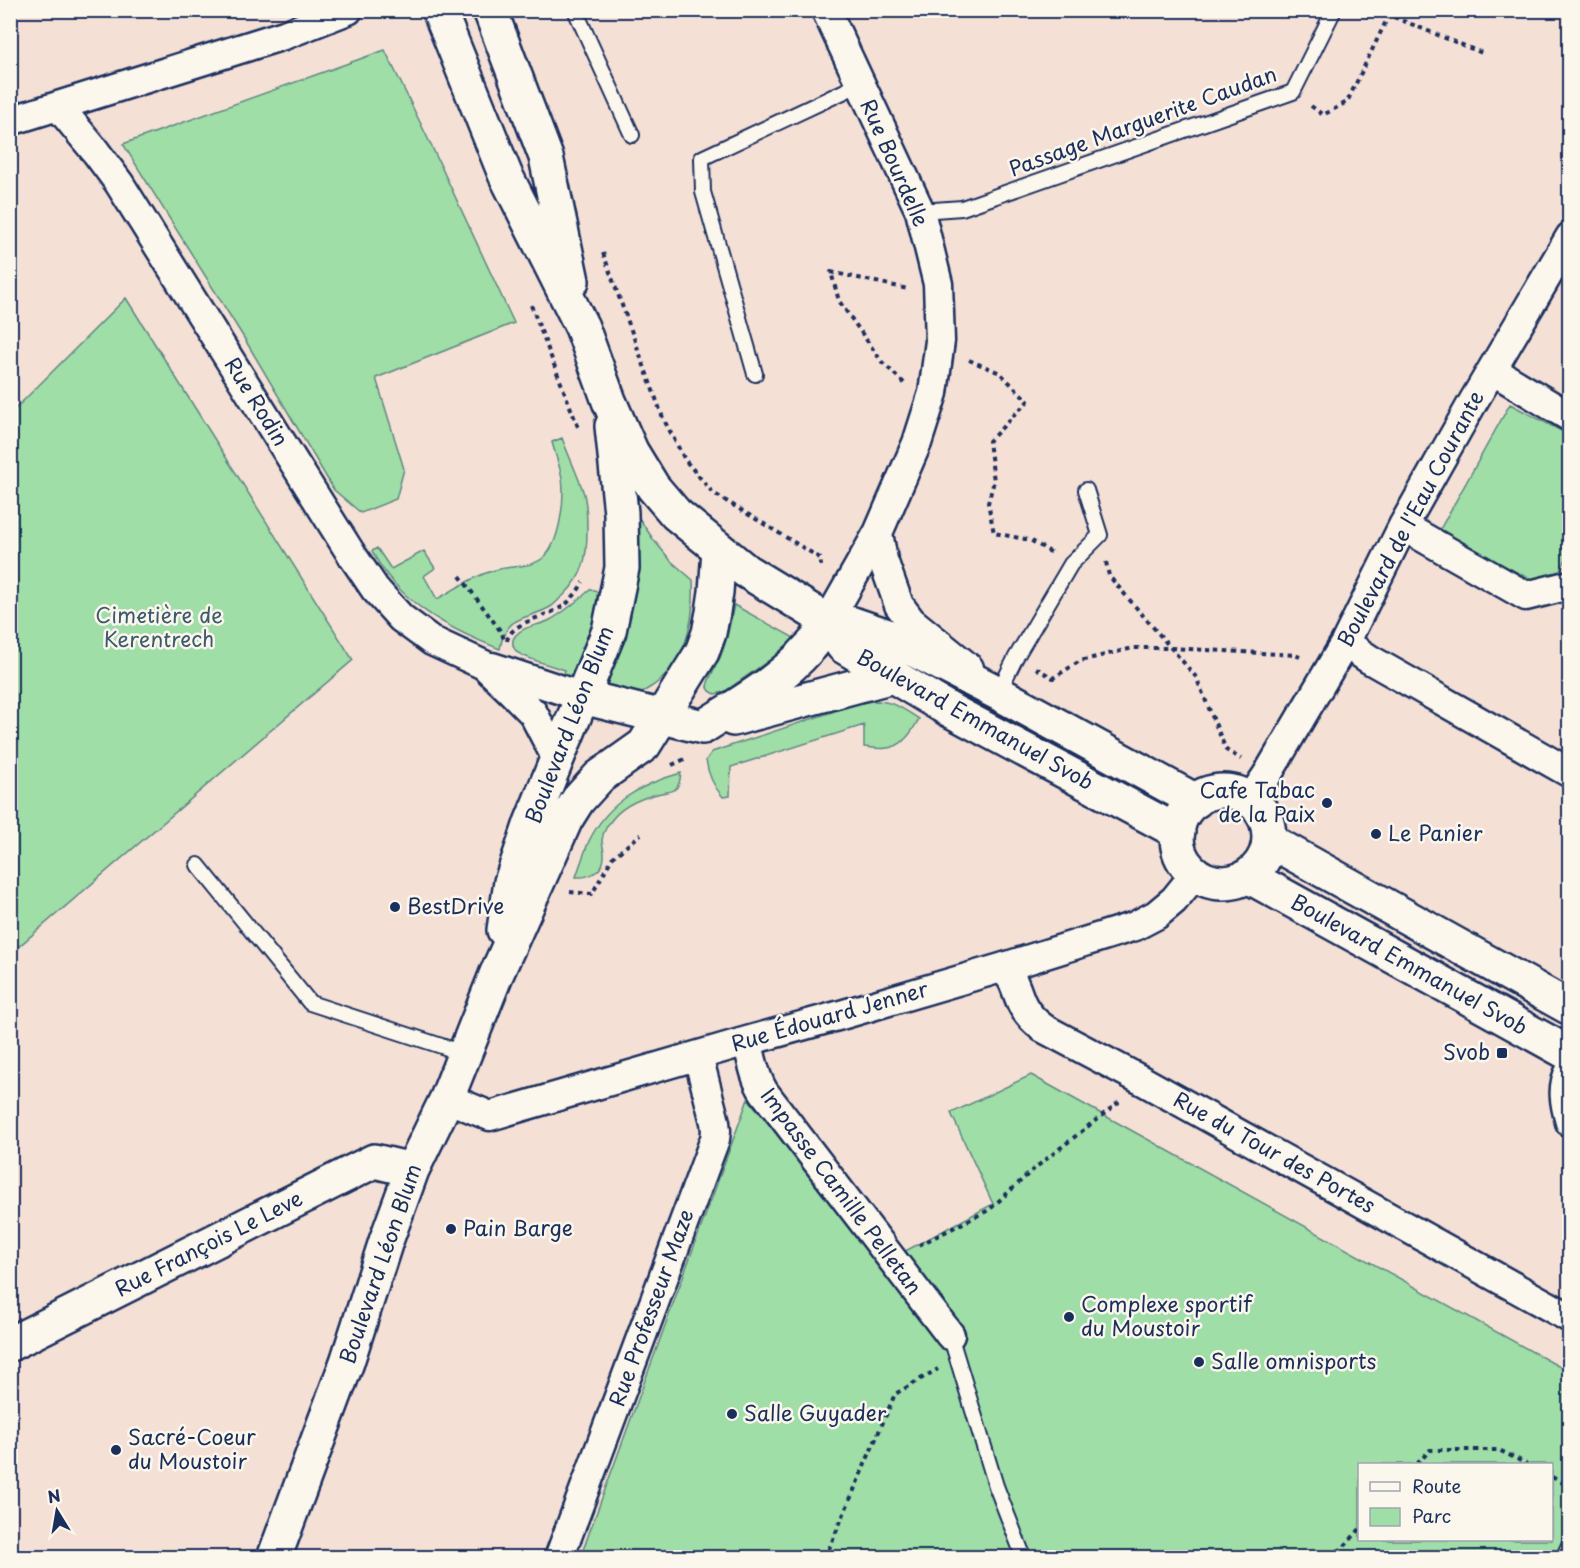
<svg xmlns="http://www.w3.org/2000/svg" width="1580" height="1568" font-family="'Playpen Sans',sans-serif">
  <rect width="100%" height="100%" fill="#f5e0d6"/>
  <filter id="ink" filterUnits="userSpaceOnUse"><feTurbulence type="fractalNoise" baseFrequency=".0167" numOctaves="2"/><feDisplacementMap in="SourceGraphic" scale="12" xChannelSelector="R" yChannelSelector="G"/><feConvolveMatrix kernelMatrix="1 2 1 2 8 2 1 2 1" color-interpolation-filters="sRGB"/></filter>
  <g filter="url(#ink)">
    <path fill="#9fdea6" stroke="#5d8682" stroke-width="1.5" fill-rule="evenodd" d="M385,50L432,147L514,323L376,378L404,469L396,499L361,513L334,490L244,338L123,144Z
      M126,298L353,660L11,953V413Z
      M1510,404L1569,435V553L1560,571L1533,580L1438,533Z
      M562,438C569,457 578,475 584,494C587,506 587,518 587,530C587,558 584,576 563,596C559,599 556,603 552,606C528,621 506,612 500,649C448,629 398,602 372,551L377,548L391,569L424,551L435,568L424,576L437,599C456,589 473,576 495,570C510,565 529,569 543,558C560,544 565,499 562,478C560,466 555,454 552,442Z
      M631,506L653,539L671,561L693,580C695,622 686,668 646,690C643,692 638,696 634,697C628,698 613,694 606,692L601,676C608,663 617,649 623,635C640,595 633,549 631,506Z
      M591,589L597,591C598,609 582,668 569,680C568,681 563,683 561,684L565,670C555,667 522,657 517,652C512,647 511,640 516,635C525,625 539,626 550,620C565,612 578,600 591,589Z
      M734,605L798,640L724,692L715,694L710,691L707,686C709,676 715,669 719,660C727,643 730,623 734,605Z
      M876,701C893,701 905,710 919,719C915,725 911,734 905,739C895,751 877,749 864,747V725L731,767L730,796L723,797C713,786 708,775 706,760L712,752L862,702Z
      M681,773C680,779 680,786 674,790C671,792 665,792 661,793C644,797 627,803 615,816C609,823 603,830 602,840C602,845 604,849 604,854C605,871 590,878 576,877C580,865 584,853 589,841C608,802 641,784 681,773Z
      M1031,1075L1569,1372V1557L580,1558L748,1099L885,1262L993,1204L951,1113ZM1360,1464H1552V1540H1360Z"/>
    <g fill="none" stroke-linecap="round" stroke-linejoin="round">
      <defs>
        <path id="lane" d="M575,10L632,135
          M920,211L962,208L1293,92L1334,10
          M755,374L703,192L702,158L860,84
          M998,693L1016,657L1071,564L1100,535L1086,490
          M198,865L310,1003L466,1054
          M950,1335L996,1486L1024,1558
          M1563,1558L1570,1543"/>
        <path id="street" d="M826,10L920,211L938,284L940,341L933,393L917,443L878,533L828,621
          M58,106L96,152L119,183L350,552L375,589L401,618L432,641L484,665L509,689L533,713L557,759
          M10,121L284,35L348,10
          M1492,370L1570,417
          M1403,526L1526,596L1570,585
          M878,533L883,560L899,605L911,621L969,668
          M1345,643L1369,659L1570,773
          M492,667L583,697
          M1250,800L1267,775L1345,643L1403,526L1473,402L1570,237
          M1001,968C1016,978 1015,991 1023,1006C1028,1015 1035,1022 1043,1028L1145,1082L1570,1318
          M747,1041C752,1058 754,1077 764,1092L950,1335
          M1570,1071C1561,1087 1565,1105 1570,1122
          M447,1098L490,1116L747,1041L841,1015L1001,968L1135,926L1156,915L1174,900L1195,874
          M559,1558L715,1139L716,1131L715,1122L698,1056"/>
        <path id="secondary" d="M439,10L505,174L582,327L609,401L631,451L653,487L676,514L746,571L828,621L853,624L885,635L998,693L1196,801
          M490,10L546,157L572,281
          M828,621L843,646L948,709L1178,832
          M583,697L703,727C740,703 780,681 809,648C817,641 822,630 828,621
          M733,719L893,676
          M1177 837a46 46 0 1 1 92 0a46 46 0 1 1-92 0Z
          M1270,841L1570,1008
          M1248,876L1570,1054
          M504,930L511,882L531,823L609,631L622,568L621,513L612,426
          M10,1344L374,1161L412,1170
          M274,1558L347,1362L386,1241L412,1170L447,1098L496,975L566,819L578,800L599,777L644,745L702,652L709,633L713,612L716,592L719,550"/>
      </defs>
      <use href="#lane" stroke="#1b2f5e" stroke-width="18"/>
      <use href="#street" stroke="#1b2f5e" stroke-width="33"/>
      <use href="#secondary" stroke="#1b2f5e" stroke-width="38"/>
      <path stroke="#1b2f5e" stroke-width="4" stroke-dasharray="4.5 4.5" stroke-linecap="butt" d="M1311,106L1323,115L1347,102L1389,15L1482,53
        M603,253L663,418L685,460L713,493L820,558L821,566
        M531,305L578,427
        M969,360L1000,373L1028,401L989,441L994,481L988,503L994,533L1030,540L1052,553
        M904,383L882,362L839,301L831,272L908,289
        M1106,562L1109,576L1196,677L1226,750L1241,759
        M460,576L502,633L504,640
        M507,641C511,620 551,617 566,604C572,599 579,590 583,582
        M1036,668L1053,678L1080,661L1133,648H1170L1295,655L1300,657
        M672,765L687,758
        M570,892L592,894L612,858L641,834
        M919,1245L989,1210L1035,1168L1119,1102
        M1417,1464L1430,1450H1499L1527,1464
        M1552,1477L1570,1487
        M825,1558L895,1394L938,1369
        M1321,1558L1342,1549L1360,1529"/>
      <use href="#lane" stroke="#fbf7ec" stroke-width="14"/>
      <use href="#street" stroke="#fbf7ec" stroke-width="28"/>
      <use href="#secondary" stroke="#fbf7ec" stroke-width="33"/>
    </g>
  </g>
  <g fill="#1b2f5e" stroke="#fbf7ec" stroke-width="2">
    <circle cx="1327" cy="803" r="6"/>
    <circle cx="1376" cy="834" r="6"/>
    <circle cx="395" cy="907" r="6"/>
    <rect x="1496" y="1047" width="12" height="12" rx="3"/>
    <circle cx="451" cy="1229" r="6"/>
    <circle cx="1069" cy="1317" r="6"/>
    <circle cx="1199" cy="1362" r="6"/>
    <circle cx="732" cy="1414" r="6"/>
    <circle cx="116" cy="1450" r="6"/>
  </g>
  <g text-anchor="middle" stroke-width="5" stroke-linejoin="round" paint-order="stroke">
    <g font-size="21" fill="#1b2f5e" stroke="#fbf7ec">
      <text transform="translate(1143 122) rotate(-20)" y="7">Passage Marguerite Caudan</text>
      <text transform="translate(894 163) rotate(66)" y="7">Rue Bourdelle</text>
      <text transform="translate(256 402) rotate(58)" y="7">Rue Rodin</text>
      <text transform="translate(1411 519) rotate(-62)" y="7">Boulevard de l'Eau Courante</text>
      <text transform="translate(975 720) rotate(29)" y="7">Boulevard Emmanuel Svob</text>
      <text transform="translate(570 725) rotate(-69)" y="7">Boulevard Léon Blum</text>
      <text transform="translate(1409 965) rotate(29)" y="7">Boulevard Emmanuel Svob</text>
      <text transform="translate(830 1017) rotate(-16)" y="7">Rue Édouard Jenner</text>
      <text transform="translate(1274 1153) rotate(29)" y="7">Rue du Tour des Portes</text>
      <text transform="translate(841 1192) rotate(53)" y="7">Impasse Camille Pelletan</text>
      <text transform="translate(209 1244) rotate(-27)" y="7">Rue François Le Leve</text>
      <text transform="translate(381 1264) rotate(-71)" y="7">Boulevard Léon Blum</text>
      <text transform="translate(652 1308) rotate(-70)" y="7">Rue Professeur Maze</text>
    </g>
    <g font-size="21" fill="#3c5b70" stroke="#fbf7ec">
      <text x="159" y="623">Cimetière de<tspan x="159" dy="24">Kerentrech</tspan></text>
    </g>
    <g font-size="21" fill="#1b2f5e" stroke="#fbf7ec" text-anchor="start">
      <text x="1315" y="798" text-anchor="end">Cafe Tabac<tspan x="1315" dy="24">de la Paix</tspan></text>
      <text x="1388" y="841">Le Panier</text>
      <text x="407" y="914">BestDrive</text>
      <text x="1490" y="1060" text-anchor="end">Svob</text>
      <text x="463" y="1236">Pain Barge</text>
      <text x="1081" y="1312">Complexe sportif<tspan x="1081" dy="24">du Moustoir</tspan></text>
      <text x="1211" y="1369">Salle omnisports</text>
      <text x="744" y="1421">Salle Guyader</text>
      <text x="128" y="1445">Sacré-Coeur<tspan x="128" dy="24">du Moustoir</tspan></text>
    </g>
  </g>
  <rect width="1580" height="1568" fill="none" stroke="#fbf7ec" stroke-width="36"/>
  <rect x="18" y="18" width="1544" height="1532" fill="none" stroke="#1b2f5e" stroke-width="2" filter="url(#ink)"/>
  <rect x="1358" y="1463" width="195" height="78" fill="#fbf7ec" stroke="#a1a7b3" stroke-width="1.5"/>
  <rect x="1370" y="1482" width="30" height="9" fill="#fbf7ec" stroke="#a1a7b3" stroke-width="1.5"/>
  <text x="1412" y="1493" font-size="18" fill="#1b2f5e">Route</text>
  <rect x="1370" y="1508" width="30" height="18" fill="#9fdea6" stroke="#a1a7b3" stroke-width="1.5"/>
  <text x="1412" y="1523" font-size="18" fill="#1b2f5e">Parc</text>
  <g transform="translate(57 1511) rotate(349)" stroke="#fbf7ec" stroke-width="4.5" paint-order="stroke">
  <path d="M0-4.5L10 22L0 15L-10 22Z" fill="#1b2f5e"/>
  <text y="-9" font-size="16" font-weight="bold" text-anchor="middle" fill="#1b2f5e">N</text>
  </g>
</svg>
